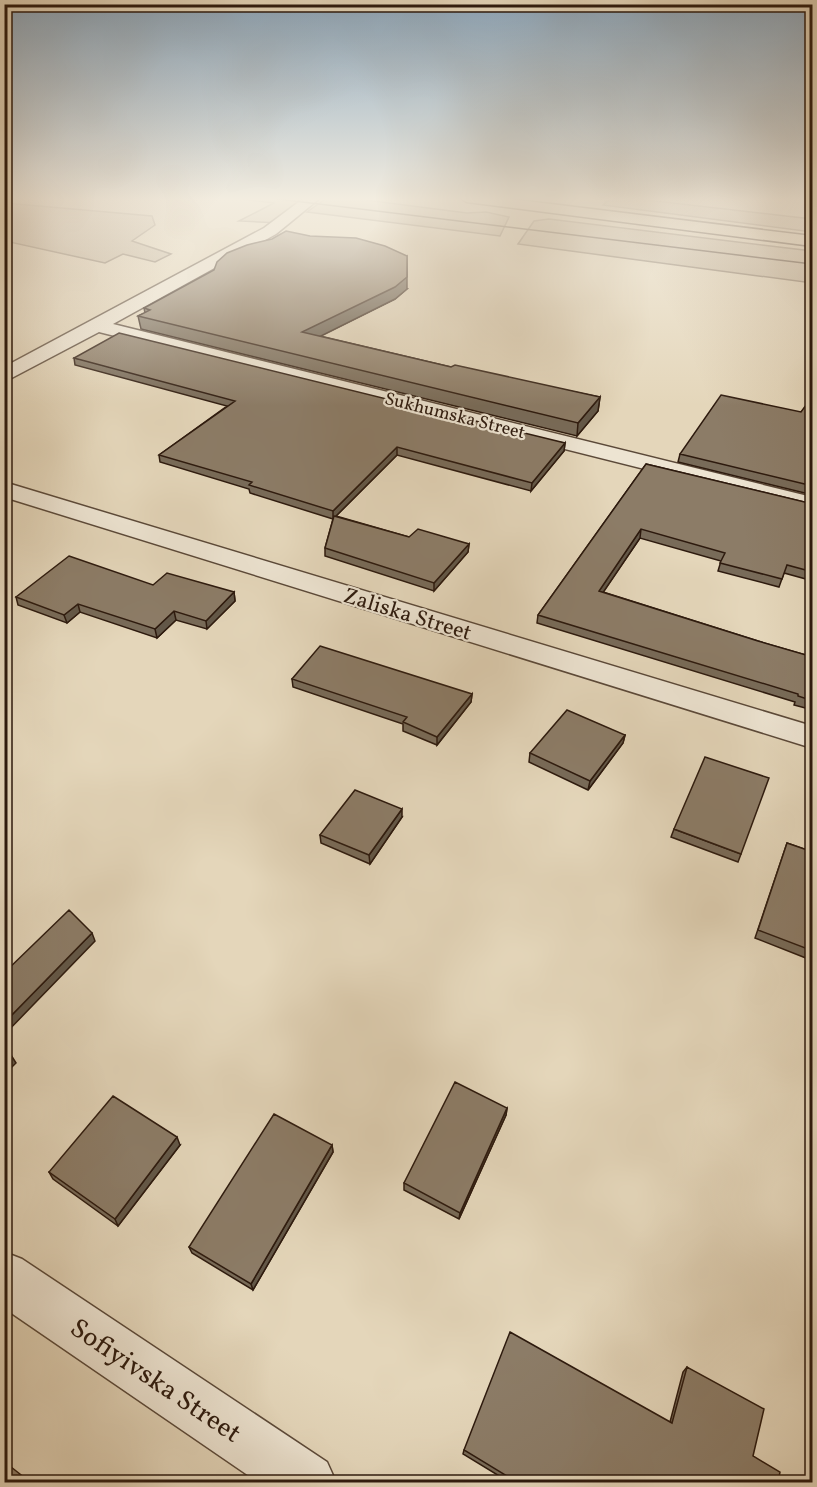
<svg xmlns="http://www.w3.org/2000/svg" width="817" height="1487" font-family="Vollkorn,serif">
  <rect width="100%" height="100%" fill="#e4d6ba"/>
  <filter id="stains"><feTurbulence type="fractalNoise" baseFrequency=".00333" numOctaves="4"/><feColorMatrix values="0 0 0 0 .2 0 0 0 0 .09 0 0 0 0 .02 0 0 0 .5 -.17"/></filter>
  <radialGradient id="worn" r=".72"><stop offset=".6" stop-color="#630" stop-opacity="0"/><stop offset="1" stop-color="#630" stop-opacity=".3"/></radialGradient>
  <path fill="#c5b69d" stroke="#796856" stroke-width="1.5" d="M232,198H313L280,223L239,221L274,203Z
    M327,198H350L467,213L486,212L509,217L500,236L307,212Z
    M611,198H629L812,219V232L603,205Z
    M5,203L152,216L155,225L132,241L171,254L155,262L123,254L105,263L5,241Z
    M549,219L812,251V283L518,244L534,221Z"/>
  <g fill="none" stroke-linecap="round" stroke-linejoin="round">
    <defs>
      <path id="minor" d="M304,198H320L276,234L113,324L812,497V511L99,332L4,382V367L264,228Z
        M4,482L812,726V748L4,497Z
        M4,1252L22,1259L327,1462L336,1482H258L4,1308Z"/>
      <path id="primary" d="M460,198H501L812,236V246L467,202Z"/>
    </defs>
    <use href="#minor" stroke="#5b4939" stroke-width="3"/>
    <use href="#primary" stroke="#2d1a0e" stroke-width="3"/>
    <use href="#minor" fill="#ede4d2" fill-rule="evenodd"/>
    <use href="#primary" fill="#e4d6ba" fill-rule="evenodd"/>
    <path stroke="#2d1a0e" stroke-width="1.5" d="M270,198L812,264"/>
  </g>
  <path fill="#786b59" stroke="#2d1a0e" stroke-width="1.5" d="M407,289L395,299L320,336L451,367L600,397L598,411L577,436L141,329L138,316L145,313L144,308Z
    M74,358L565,443L564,451L531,491L397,455L336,516L409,537L469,544L468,552L434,591L325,556V548L333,519L250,493L249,489L160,462L159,455L227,406L75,365Z
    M813,401V495L678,462L680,454L801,412Z
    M646,464L813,504V581L784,573L779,587L718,571L721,561L640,538L603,592L758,641L813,657V710L794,705L795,702L537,623L538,615Z
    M153,585L234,592L235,601L207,629L176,620L157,638L80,612L67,623L18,605L16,597Z
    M292,679L472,694L471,702L437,745L403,731V724L293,687Z
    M625,735L623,743L588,790L529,762L530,753Z
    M402,817L370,864L321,843L320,835Z
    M674,829L741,854L738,862L671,837Z
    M787,843L813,852V958L811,960L755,938Z
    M507,1108L506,1115L459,1219L404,1190V1183Z
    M180,1145L118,1226L53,1179L49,1172Z
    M332,1145L333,1152L253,1290L192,1253L189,1247Z
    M687,1367L753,1456L778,1482H509L463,1454L464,1450L670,1422L683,1372Z"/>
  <path fill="#625748" stroke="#2d1a0e" stroke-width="1.5" d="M407,256V289L395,299L303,345L302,332Z
    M600,397L598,411L577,436L578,423Z
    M565,443L564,451L531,491L532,483Z
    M397,447V455L333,519V511Z
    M641,529L640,538L598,600L599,591Z
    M469,544L468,552L434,591V583Z
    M234,592L235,601L207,629L206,621Z
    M78,604L80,612L67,623L64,615Z
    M174,611L176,620L157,638L155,629Z
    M472,694L471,702L437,745V737Z
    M625,735L623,743L588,790L590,781Z
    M402,809V817L370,864L369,855Z
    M92,933L95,941L4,1035V1023Z
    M11,1055L16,1063L4,1075V1062Z
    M507,1108L506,1115L459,1219L460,1213Z
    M177,1137L180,1145L118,1226L115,1219Z
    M332,1145L333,1152L253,1290L251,1284Z"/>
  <path fill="#8c7c67" stroke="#2d1a0e" stroke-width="1.5" d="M286,231L310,236L356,238L385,246L407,256V277L395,287L302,332L451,367L455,365L600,397L578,423L138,316L150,310L144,308L214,270L217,262L227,253L247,245L272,239Z
    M119,333L565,443L532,483L397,447L333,511L249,485L252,482L159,455L235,401L74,358Z
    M721,395L801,412L809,401H813V486L680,454Z
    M646,464L813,504V572L787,565L782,579L720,563L725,553L641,529L599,591L758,641L813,657V701L798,696V694L538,615Z
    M334,516L409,537L418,529L469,544L434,583L325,548Z
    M69,556L153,585L167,573L234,592L206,621L174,611L155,629L78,604L64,615L16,597Z
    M320,646L472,694L437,737L403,722L407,717L292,679Z
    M567,710L625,735L590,781L530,753Z
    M705,757L769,778L741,854L674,829Z
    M355,790L402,809L369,855L320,835Z
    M787,843L813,852V951L758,930Z
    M69,910L92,933L4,1023V973Z
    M4,1051L11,1055L4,1062Z
    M455,1082L507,1108L460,1213L404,1183Z
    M113,1096L177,1137L115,1219L49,1172Z
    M274,1114L332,1145L251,1284L189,1247Z
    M510,1332L672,1423L687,1367L764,1409L753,1456L780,1472L778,1482H517L464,1450Z
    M6,1463L30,1482H4V1465Z"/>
  <linearGradient id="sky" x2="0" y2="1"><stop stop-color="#8da8be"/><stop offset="0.49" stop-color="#f3ede0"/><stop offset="1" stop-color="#f3ede0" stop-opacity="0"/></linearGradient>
  <rect width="817" height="406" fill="url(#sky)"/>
  <g text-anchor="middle" stroke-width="4.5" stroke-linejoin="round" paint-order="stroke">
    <g font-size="18" fill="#2d1a0e" stroke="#ede4d2">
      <text transform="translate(455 415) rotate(14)" y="6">Sukhumska Street</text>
    </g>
    <g font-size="22" fill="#2d1a0e" stroke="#ede4d2">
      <text transform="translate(408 613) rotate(17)" y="8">Zaliska Street</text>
    </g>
    <g font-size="27" fill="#2d1a0e" stroke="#ede4d2">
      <text transform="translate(156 1380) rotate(34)" y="9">Sofiyivska Street</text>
    </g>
  </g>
  <rect width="817" height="1487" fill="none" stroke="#e4d6ba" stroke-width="24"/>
  <rect x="6" y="6" width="805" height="1475" fill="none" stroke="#2d1a0e" stroke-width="3"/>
  <rect x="12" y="12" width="793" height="1463" fill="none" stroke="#2d1a0e" stroke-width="1.5"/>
  <rect width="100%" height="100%" filter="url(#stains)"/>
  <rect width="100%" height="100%" fill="url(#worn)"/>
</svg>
